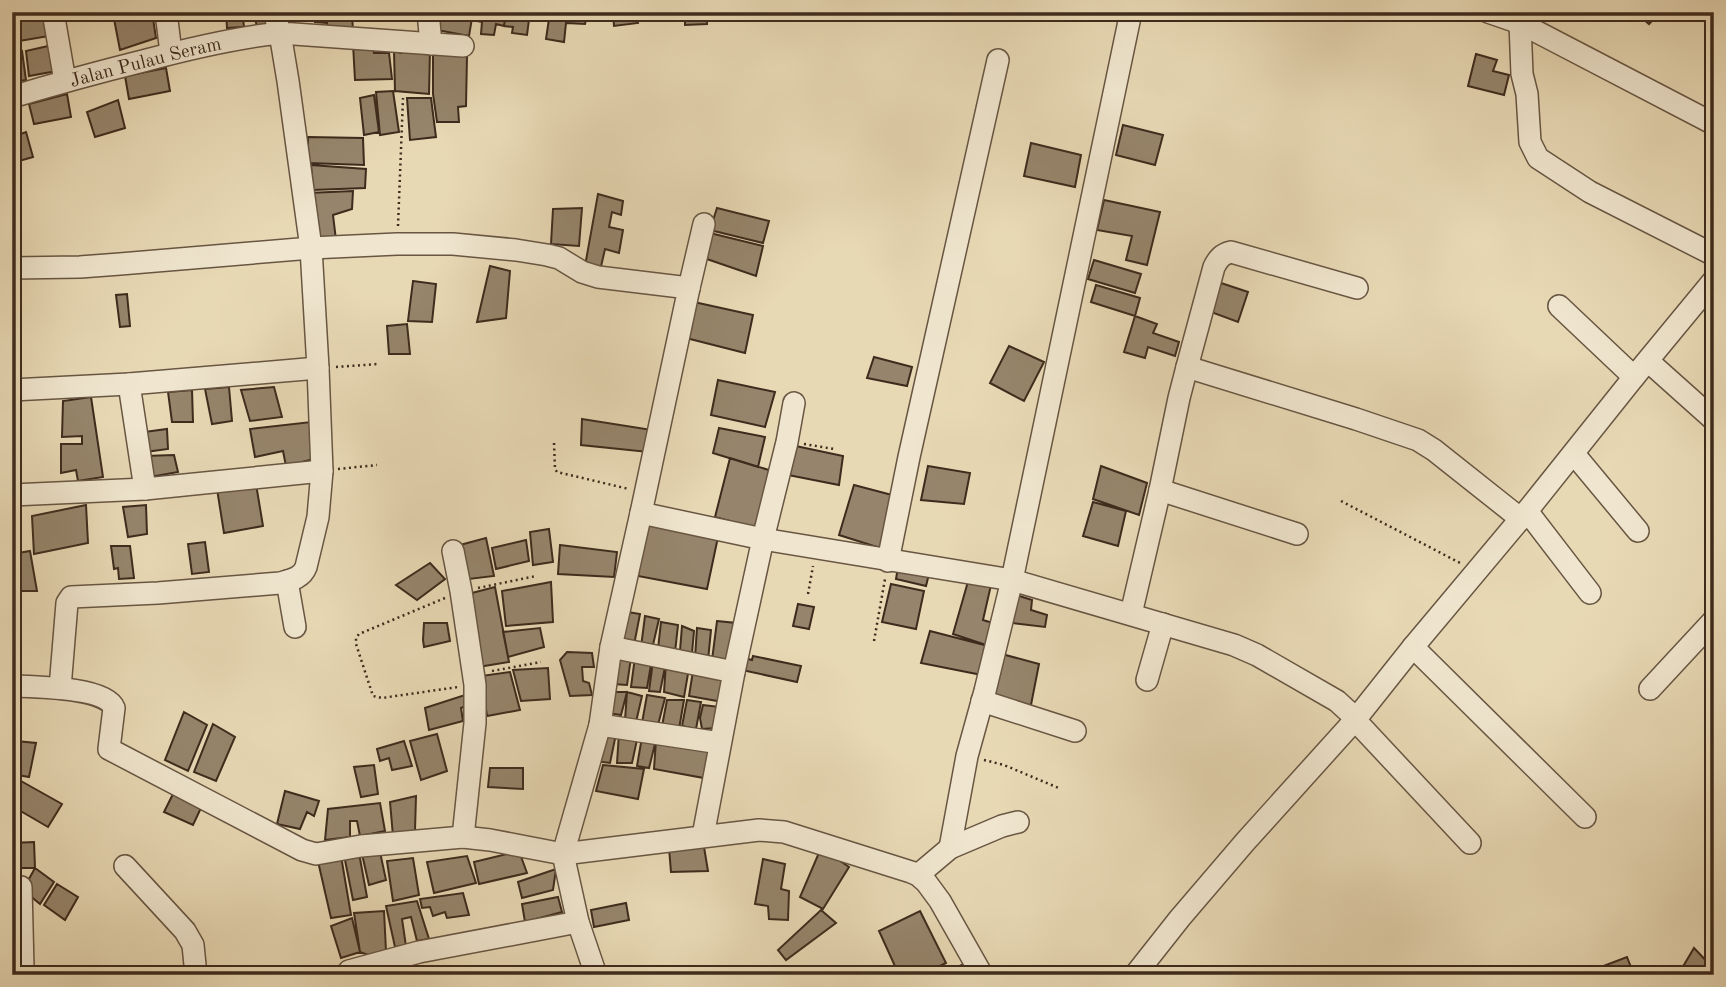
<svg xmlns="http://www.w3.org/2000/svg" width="1726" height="987" font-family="'Old Standard TT',serif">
  <rect width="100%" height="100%" fill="#e8d9b5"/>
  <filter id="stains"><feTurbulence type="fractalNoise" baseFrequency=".00286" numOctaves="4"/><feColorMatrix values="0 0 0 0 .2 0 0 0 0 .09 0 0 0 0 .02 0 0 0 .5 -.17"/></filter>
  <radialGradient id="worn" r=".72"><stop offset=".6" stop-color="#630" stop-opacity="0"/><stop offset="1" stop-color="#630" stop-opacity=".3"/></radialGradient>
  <path fill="#96856c" stroke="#3e2b1d" stroke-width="2" d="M12,12H44L49,36L13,42Z
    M143,12H152L156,38L120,50L114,19Z
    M226,12H266L268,26H257L254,16L243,18L244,27L227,28Z
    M315,12H352L353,32L328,33L327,23L315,22Z
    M439,12H473L469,36L437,30Z
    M473,12H506L504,26L496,24L494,35L481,34L482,22L472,20Z
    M506,12H530L527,35L512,33L513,27L504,26Z
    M550,12H588L585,24L566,23L564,42L546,39Z
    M613,12H654V18L637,17L638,23L614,26Z
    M685,12H707V24L685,25Z
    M1635,12H1660L1649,24Z
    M373,43L374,53H389L392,79L355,80L353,44Z
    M57,44L62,70L29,76L26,51Z
    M401,47L430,49L429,94L395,91L394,51L401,53Z
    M22,51L26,80L12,82V53Z
    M433,52L467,56L466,106L458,107L459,122H437L433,94Z
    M1476,54L1497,60L1493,71L1509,75L1504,95L1468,86Z
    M166,68L170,91L129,99L125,76Z
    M393,91L399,132L380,135L376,92Z
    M67,94L71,117L34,124L29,104Z
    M374,95L379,132L364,135L360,98Z
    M407,98H431L436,137L410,140Z
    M118,100L125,128L95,137L87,112Z
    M1123,125L1163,135L1155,165L1116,155Z
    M26,132L33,157L12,163V137Z
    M308,137L363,138L364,165L308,163Z
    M1031,143L1081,155L1075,187L1024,176Z
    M311,165L366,169L365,188L313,190Z
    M353,191L352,209L333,215L336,240H311L308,193Z
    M598,194L623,201L621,215L612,212L609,227L623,230L619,253L605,249L600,271L585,266Z
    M1104,200L1160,212L1147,265L1126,260L1132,236L1097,230Z
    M582,208L579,246L551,244L553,209Z
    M717,208L769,221L763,243L710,230Z
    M710,233L763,246L756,276L704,258Z
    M1094,260L1141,274L1135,293L1088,279Z
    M490,266L510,271L506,318L477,322Z
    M413,281L436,284L432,322L408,321Z
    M1221,283L1248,292L1238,322L1211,312Z
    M1096,285L1140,298L1135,316L1091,302Z
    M127,294L130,326L120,327L116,295Z
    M694,302L753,315L745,353L686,338Z
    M1135,316L1157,324L1153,333L1179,342L1175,356L1148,347L1145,358L1124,352Z
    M407,324L410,354H389L387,326Z
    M1009,346L1044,362L1024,401L990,383Z
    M874,357L912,367L907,386L867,378Z
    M718,380L775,392L765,427L711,415Z
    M229,387L232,421L212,424L205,389Z
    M274,387L282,417L250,421L241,390Z
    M192,390L193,422H172L168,392Z
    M91,397L103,477L78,481L76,470L61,473V444H82V436L62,437L63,401Z
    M582,419L652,430L648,452L581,445Z
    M311,422L314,459L286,466L283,451L255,457L250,429Z
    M719,428L765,437L758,467L713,453Z
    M167,429L168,449L145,452L144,432Z
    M791,445L843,456L839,485L783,474Z
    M174,455L178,472L150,477L145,456Z
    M730,458L772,471L758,529L715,517Z
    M928,466L970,473L964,504L921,500Z
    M1101,466L1147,483L1139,515L1093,499Z
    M256,484L263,526L224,533L217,489Z
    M854,485L892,495L880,548L839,535Z
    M1093,502L1126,511L1118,546L1083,536Z
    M86,505L88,543L34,554L32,516Z
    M146,505L147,534L128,537L123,507Z
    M643,523L718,537L707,589L638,576Z
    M549,529L553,562L533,565L530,532Z
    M486,538L494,576L469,579L460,545Z
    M526,540L529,561L496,569L492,548Z
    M205,542L209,572L192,574L188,544Z
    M560,545L617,552L614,577L558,574Z
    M111,546H130L134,578L119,579L118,568L114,569Z
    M30,551L37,591H16L12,577V554Z
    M430,563L445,579L417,600L396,585Z
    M898,567L929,574L926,586L896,579Z
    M969,578L991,585L983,620L996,624L992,647L953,634Z
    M551,582L553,622L506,626L502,591Z
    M891,584L924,591L916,629L882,622Z
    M495,587L509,662L478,667L468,594Z
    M1016,595L1032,600L1031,610L1047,615L1045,627L1012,623Z
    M798,604L814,607L809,629L793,626Z
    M622,611L640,614L634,645L620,643Z
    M645,616L659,619L652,649L641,647Z
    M717,621L736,623L729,662L712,660Z
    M661,622L678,625L675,652L658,649Z
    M424,623H447L450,641L424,647L423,640Z
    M682,626L694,631L692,653L680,651Z
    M540,628L544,647L508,657L503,632Z
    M697,628L711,630L708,660L695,658Z
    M930,631L992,647L987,676L921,663Z
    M567,652L592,653L594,667H582L583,681L589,683L592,695L570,696L560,660Z
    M998,653L1039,664L1030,710L986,700Z
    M753,656L801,666L797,682L742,670L744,658L752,660Z
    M616,657L631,658L627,685L613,684Z
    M635,657L652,659L647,688L631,687Z
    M653,661L666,662L660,692L649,691Z
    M666,662L689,668L684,697L664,692Z
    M548,668L550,699L521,701L513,670Z
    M693,671L728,680L723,702L689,696Z
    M510,672L520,710L487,716L481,676Z
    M613,692H627L621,715L608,713Z
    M627,692L642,696L636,722L625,720Z
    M468,694L469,705L461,708L463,721L429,730L425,708Z
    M647,695L665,698L658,725L642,723Z
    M667,700H684L679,729L662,726Z
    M687,700L701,702L696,729L682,726Z
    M703,705L720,707L716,728L702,729L700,718Z
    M184,712L207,725L188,771L165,760Z
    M213,724L235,737L216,781L194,772Z
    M619,733L638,735L632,763H617Z
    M437,734L447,771L421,780L410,741Z
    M616,734L610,763L595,761L603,735Z
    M642,737L656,740L649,768L637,766Z
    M656,740L711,748L704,778L654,769Z
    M16,741L36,743L29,777L12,774Z
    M404,741L412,766L392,770L389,758L380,761L377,749Z
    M374,765L378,794L361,797L354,767Z
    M603,765L644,769L638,799L596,791Z
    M490,768H523V789L488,787Z
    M12,776L62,804L48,827L12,806Z
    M285,791L319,801L314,816L307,812L300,829L277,824Z
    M174,792L201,808L193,825L164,812Z
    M416,796L415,831L393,836L390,802Z
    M380,803L385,831L360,836L357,821H350V837L325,840L328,809Z
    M34,842L35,868H12V843Z
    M704,847L708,871L671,872L669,848Z
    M821,848L849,867L823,909L800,897Z
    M519,851L527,873L479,884L474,862Z
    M380,852L386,880L369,885L362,854Z
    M359,853L367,897L353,900L344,855Z
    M341,856L351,915L331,918L317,857Z
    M467,856L476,883L434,893L427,862Z
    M413,858L419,895L393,901L387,861Z
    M763,859L785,864L781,889L789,891L788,920L769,919L768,906L755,904Z
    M35,868L54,882L40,904L23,890Z
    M556,869L553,890L522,898L518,882Z
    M57,884L78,897L65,920L44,905Z
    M463,893L469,915L447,918L445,912L433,916L430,907L422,908L420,899Z
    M558,897L562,912L525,922L522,904Z
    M417,901L429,939L417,941L411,917L402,919L406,946L395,947L386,906Z
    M626,903L629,920L594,927L591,910Z
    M821,910L836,923L786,960L778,950Z
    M384,911L386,951L368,955L360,952L354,913Z
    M920,911L946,963L922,975H899L879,931Z
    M352,918L360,952L341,958L331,926Z
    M1694,948L1714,969L1711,975H1678Z
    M1627,957L1634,975H1601L1598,968Z
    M416,963L419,975H389V972Z
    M962,965L964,975H939Z"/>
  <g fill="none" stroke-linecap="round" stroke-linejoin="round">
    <defs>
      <g id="minor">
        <path d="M53,12L65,81"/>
        <path d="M166,12L171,53"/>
        <path d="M274,12L280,33L463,46"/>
        <path d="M428,12L431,44"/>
        <path d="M1488,12L1520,23L1714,124"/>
        <path d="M1520,23L1522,74L1527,94L1530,142L1538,158L1590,192L1714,255"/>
        <path id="s1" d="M12,97C55,84 99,72 143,61C188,49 233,38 280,33L288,81L311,248L318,368L322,471L145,489L12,495"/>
        <path d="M12,268L80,267L120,264L311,248L397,244H453L516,250L547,255L559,258L582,272L598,277L689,288L641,513L763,539L734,672L703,836"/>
        <path d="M689,288L704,224"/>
        <path d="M1559,306L1634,377"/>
        <path d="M1648,361L1714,420"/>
        <path d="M1187,367L1214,267C1218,259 1222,254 1231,252L1357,288"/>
        <path d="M129,384L145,489"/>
        <path d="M12,390L129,384L318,368"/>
        <path d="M794,403L787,442L763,539L1012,580L1131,12"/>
        <path d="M1574,454L1638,531"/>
        <path d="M1160,490L1297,534"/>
        <path d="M1527,511L1590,593"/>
        <path d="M453,551L461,591L475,685V723L463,837"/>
        <path d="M888,561L909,457L998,60"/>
        <path d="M287,581L295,627"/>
        <path d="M1131,614L1160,490L1179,398L1187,367L1356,419L1418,440L1434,450L1521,519"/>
        <path d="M611,647L734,672"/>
        <path d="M1413,647L1585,817"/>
        <path d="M1147,680L1163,624"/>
        <path d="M12,686C34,687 106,687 114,708L109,749L302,850L316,854L361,846L463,837L490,840L563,854L759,830L784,832L911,872L918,875L926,882L940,901L982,975"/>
        <path d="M60,688L67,603L71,597L158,593L280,583C291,580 302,578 306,567L318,517L322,471"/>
        <path d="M1650,689L1714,620"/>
        <path d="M982,701L1075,731"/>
        <path d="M600,725L720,743"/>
        <path d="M950,848L967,756L985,691L1012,580L1234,645L1257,655L1337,701L1349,712L1355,720L1470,843"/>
        <path d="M125,866L185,931L193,945L196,975"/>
        <path d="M918,875L950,848L1002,826L1018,822"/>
        <path d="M21,887L23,968"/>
        <path d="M349,971L419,952L578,922"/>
        <path d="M596,975L578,922L563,854L600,725L611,647L641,513"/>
        <path d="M1135,975L1180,918L1245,842L1355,720L1413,647L1527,511L1634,377L1714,280"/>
      </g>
    </defs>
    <use href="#minor" stroke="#685643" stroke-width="24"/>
    <path stroke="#3e2b1d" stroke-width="2.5" stroke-dasharray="2 3.5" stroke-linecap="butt" d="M398,226L403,98
      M336,367L378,364
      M554,443L555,469L557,472L629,489
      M804,444L834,449
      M338,469L377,465
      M1341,501L1462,564
      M478,588L536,576
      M808,594L813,566
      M445,598L359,634L356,638V644L373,696L382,698L458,687
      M874,641L885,579
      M492,671L541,662
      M984,760L1004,765L1061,789"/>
    <use href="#minor" stroke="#f0e6cf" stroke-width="21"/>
  </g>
  <g text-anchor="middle" stroke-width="5" stroke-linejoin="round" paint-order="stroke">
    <g font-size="19" fill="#3e2b1d" stroke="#f0e6cf">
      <text dy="7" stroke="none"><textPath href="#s1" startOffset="138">Jalan Pulau Seram</textPath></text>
    </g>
  </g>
  <rect width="1726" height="987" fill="none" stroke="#e8d9b5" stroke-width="42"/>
  <rect x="14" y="14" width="1698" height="959" fill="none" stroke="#3e2b1d" stroke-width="3.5"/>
  <rect x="21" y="21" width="1684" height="945" fill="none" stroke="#3e2b1d" stroke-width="2"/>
  <rect width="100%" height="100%" filter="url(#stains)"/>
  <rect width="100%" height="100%" fill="url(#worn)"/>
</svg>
